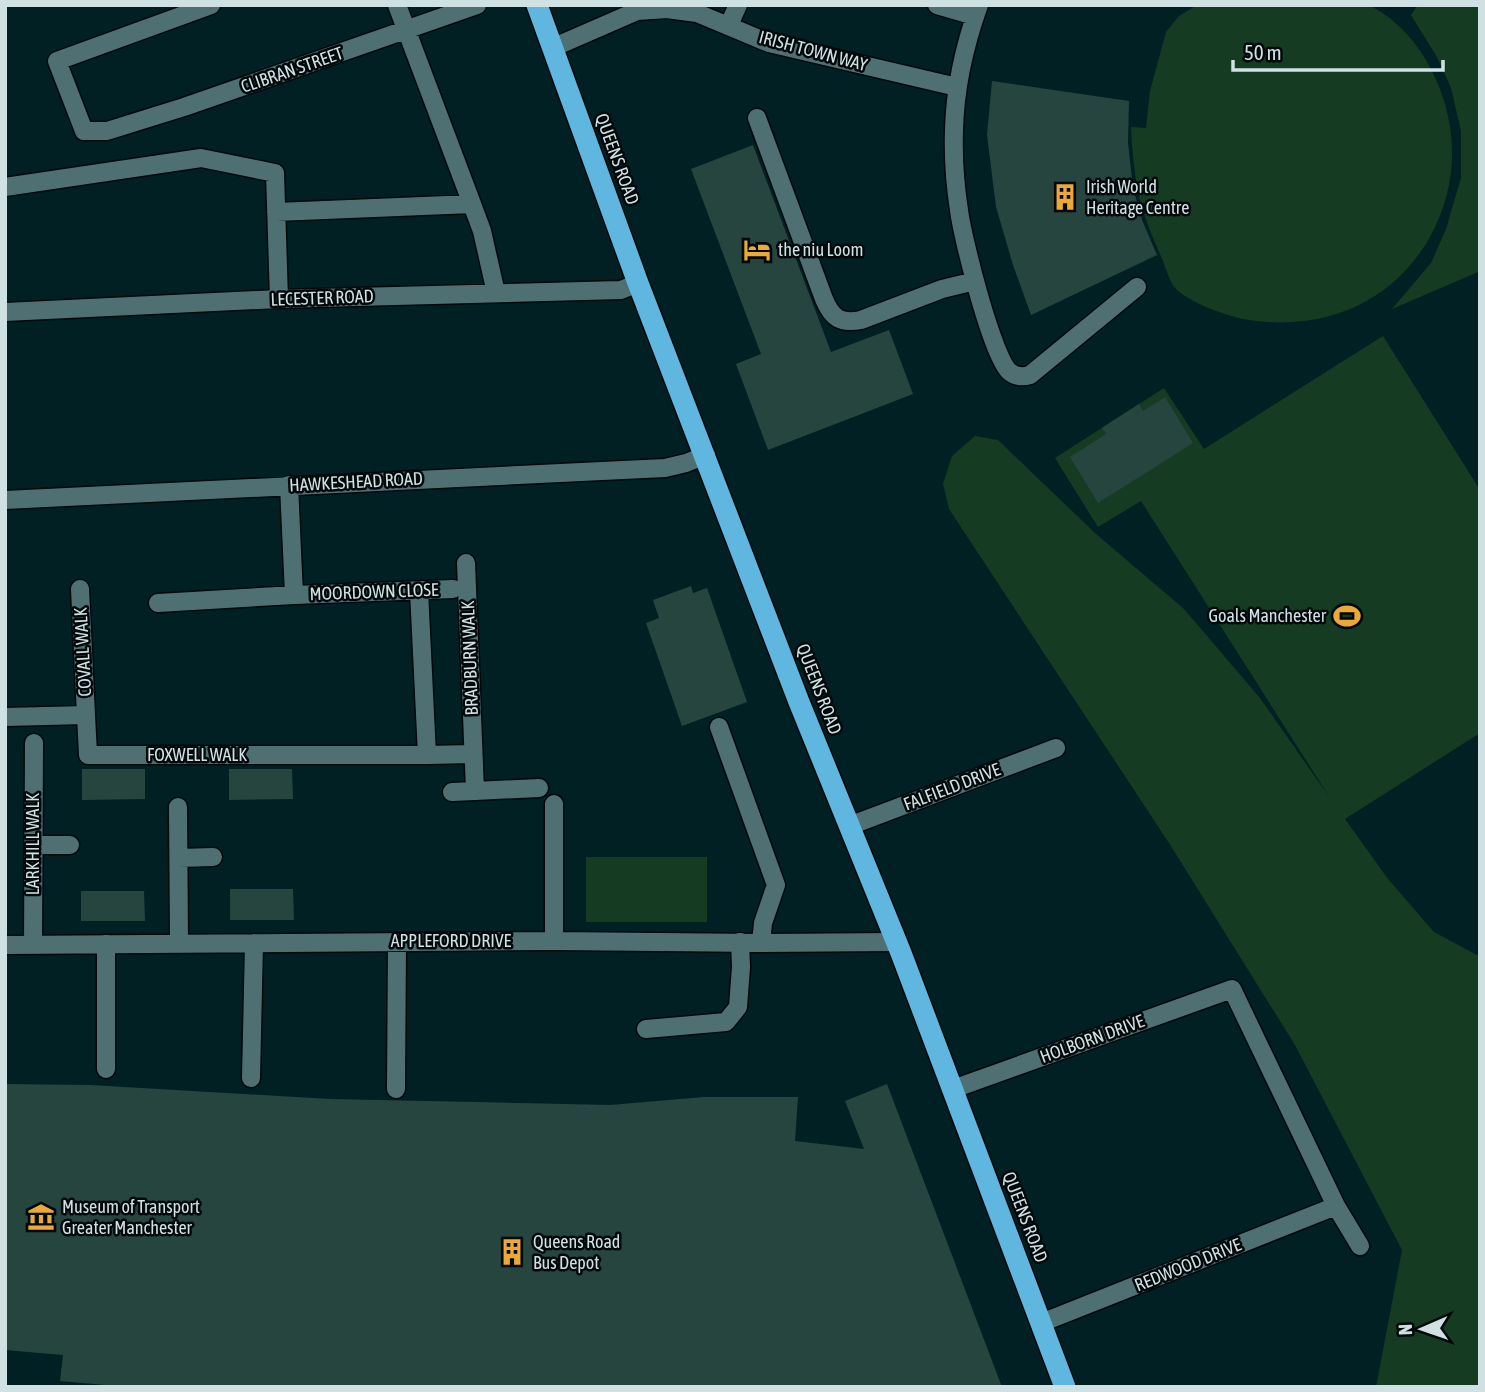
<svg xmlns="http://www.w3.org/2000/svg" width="1485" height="1392" font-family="'Asap Condensed',sans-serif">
  <rect width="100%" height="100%" fill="#002023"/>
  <path fill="#153c23" d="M1197,5H1369C1408,25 1433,63 1445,104C1458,150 1453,195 1430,237C1392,304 1323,331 1249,320C1229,317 1190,303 1176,289C1170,283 1166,269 1163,261C1154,240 1144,218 1139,196C1134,173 1132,150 1131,127L1146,128L1150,91L1166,32L1179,16Z
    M1418,5H1480V260L1478,272L1392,309L1431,263L1446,229L1461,178V131L1451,88L1437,57L1411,15Z
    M1383,336L1480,490V733L1345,819L1388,879L1434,932L1477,955L1480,954V1387H1376L1402,1250L1295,1045L1169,843L949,509L943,484L952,456L975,436L998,440L1095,533L1184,609L1260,698L1330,798L1141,501L1098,527L1055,458L1164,388L1204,449Z
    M586,857H707V922H586Z"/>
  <path fill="#26453f" d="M992,81L1129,101L1128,143L1133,188L1142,220L1157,255L1031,315L1013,265L996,207L987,135Z
    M753,145L831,352L889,330L913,394L768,450L736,364L761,354L691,169Z
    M1165,397L1193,443L1098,503L1070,457L1106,434L1102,428L1114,420L1139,404L1143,411Z
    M691,586L693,593L707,588L747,702L682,726L646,623L659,618L653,600Z
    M82,769H145V799L82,800Z
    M229,769H292L293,799L229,800Z
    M230,889H293L294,920H230Z
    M81,891H144L145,921H81Z
    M5,1084L90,1085L330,1099L610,1105L704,1097H798L795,1141L864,1149L845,1101L887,1084L1002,1387H128L60,1381L63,1355L5,1350Z"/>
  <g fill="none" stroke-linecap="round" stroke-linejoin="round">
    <defs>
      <path id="minor" d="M211,5L57,61L84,131H107L184,107L477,5
        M397,5L472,204
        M937,5L975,16
        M979,5C965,44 955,89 954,130C953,157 955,184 959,210C962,236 993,360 1010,372C1016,377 1023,377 1030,375L1137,287
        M729,25L738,5
        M552,48L637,11L667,9L697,13L769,43L957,87
        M757,118L824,299C832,318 840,324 861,320L942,289L975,281
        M5,187L201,158L275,173L279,299
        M276,212L472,204L482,231L496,293
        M5,312L279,299L621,290L638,283
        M289,485L294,595
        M5,500L665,468L686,463L706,455
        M466,563L475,791L539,788
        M80,589L86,715
        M158,603L294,595L453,589
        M5,717L86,715L88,755H427L419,591
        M719,727L776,885L763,923L761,943
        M427,755L473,754
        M452,792L475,791
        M178,807L179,944
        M849,826L1056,748
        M34,845H70
        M179,858L213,857
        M554,941V804
        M106,944V1069
        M5,945L554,941L761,943L896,942
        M33,945L34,743
        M646,1029L726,1022L738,1007L741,967L740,942
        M251,1078L254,943
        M396,1089L397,942
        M953,1089L1232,989L1336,1206L1360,1246
        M1041,1323L1336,1206"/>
      <path id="highway" d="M537,5L638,283L799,702L901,953L1065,1387"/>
    </defs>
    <use href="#minor" stroke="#00080b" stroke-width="21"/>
    <use href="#highway" stroke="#00080b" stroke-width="24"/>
    <use href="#minor" stroke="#4e7073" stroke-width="18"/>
    <use href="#highway" stroke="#5fb7e0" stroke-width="21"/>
  </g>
  <defs>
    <symbol id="building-bare" viewBox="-9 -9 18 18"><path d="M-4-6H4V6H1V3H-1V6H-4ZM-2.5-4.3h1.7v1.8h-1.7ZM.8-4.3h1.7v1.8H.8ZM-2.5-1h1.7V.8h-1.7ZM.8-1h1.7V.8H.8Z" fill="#eca93a" stroke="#000809" stroke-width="2.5" paint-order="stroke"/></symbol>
    <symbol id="hotel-bare" viewBox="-9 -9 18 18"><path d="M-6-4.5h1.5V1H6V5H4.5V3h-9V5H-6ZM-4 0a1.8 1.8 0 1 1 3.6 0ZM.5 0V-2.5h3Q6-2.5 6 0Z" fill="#eca93a" stroke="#000809" stroke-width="2.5" paint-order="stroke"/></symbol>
    <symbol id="stadium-bare" viewBox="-9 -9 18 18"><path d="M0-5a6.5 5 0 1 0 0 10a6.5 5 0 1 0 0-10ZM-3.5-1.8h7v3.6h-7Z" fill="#eca93a" stroke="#000809" stroke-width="2.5" paint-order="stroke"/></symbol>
    <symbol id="museum-bare" viewBox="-9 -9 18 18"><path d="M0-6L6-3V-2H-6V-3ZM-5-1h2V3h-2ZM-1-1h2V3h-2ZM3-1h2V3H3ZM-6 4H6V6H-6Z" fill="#eca93a" stroke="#000809" stroke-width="2.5" paint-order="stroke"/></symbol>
  </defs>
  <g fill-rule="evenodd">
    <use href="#building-bare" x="1046" y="178" width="38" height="38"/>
    <use href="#hotel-bare" x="738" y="231" width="38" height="38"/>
    <use href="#stadium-bare" x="1328" y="597" width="38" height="38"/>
    <use href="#museum-bare" x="22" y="1198" width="38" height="38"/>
    <use href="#building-bare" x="493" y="1233" width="38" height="38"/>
  </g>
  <g text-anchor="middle" stroke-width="5" stroke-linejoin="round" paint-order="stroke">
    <g font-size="18" fill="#cfe1e3" stroke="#000809">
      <text transform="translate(813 51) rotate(15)" y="6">IRISH TOWN WAY</text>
      <text transform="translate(292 70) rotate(-19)" y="6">CLIBRAN STREET</text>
      <text transform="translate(617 159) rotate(70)" y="6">QUEENS ROAD</text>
      <text transform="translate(322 298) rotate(-2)" y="6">LECESTER ROAD</text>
      <text transform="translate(356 482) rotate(-3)" y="6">HAWKESHEAD ROAD</text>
      <text transform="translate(374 592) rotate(-2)" y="6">MOORDOWN CLOSE</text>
      <text transform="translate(83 652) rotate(-93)" y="6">COVALL WALK</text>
      <text transform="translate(470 658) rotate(-92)" y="6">BRADBURN WALK</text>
      <text transform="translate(819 689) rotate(69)" y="6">QUEENS ROAD</text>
      <text x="197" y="761">FOXWELL WALK</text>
      <text transform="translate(952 787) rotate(-21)" y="6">FALFIELD DRIVE</text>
      <text transform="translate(33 844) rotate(-90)" y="6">LARKHILL WALK</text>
      <text x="451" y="947">APPLEFORD DRIVE</text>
      <text transform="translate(1092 1039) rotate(-20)" y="6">HOLBORN DRIVE</text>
      <text transform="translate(1025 1217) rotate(69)" y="6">QUEENS ROAD</text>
      <text transform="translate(1188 1265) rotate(-22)" y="6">REDWOOD DRIVE</text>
    </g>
    <g font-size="18" fill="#cfe1e3" stroke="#000809" text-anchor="start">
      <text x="1086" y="193">Irish World<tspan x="1086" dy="21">Heritage Centre</tspan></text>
      <text x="778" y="256">the niu Loom</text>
      <text x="1326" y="622" text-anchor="end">Goals Manchester</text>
      <text x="62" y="1213">Museum of Transport<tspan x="62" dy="21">Greater Manchester</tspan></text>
      <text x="533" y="1248">Queens Road<tspan x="533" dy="21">Bus Depot</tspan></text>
    </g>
  </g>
  <rect width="1485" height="1392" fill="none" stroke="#cfe1e3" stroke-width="14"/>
  <g transform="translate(1422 1329) rotate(268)" stroke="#000809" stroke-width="5" paint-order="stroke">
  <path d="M0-5L12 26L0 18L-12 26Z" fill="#cfe1e3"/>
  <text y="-10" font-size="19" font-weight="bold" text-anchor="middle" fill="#cfe1e3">N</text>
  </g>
  <path d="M1233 60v10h210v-10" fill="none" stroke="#cfe1e3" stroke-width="3.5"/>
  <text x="1244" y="60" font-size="21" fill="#cfe1e3" stroke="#000809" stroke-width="5" paint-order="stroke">50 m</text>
</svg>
